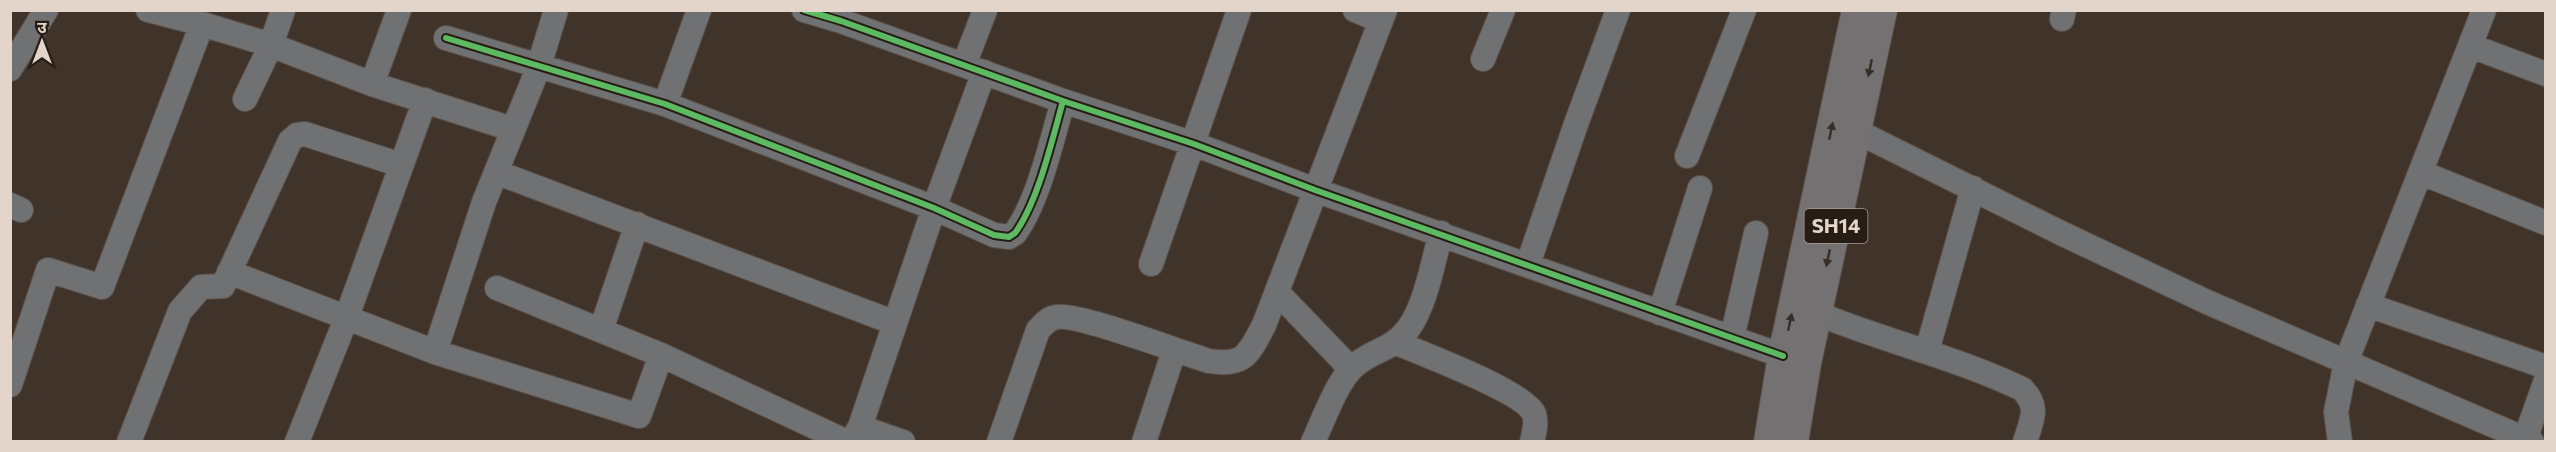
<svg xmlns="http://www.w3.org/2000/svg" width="2556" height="452" font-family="Commissioner,'Noto Sans Devanagari',sans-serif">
  <rect width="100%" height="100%" fill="#40332a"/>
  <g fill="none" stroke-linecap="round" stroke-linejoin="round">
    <defs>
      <path id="minor" d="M148,10L202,24L271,45L372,84L512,129
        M804,10L841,21L1063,101L1194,144L1315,190L1783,356
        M1355,10L1381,21
        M2062,19L2064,10
        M446,38L665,104L934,208L994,235L1009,237L1015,233C1038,202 1052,140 1063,101
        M2471,46L2546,74
        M1483,59L1503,10
        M964,65L985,10
        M10,69L46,10
        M372,84L399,10
        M245,99L271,45L283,10
        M665,104L699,10
        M1856,131L2063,234L2207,302L2532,442
        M1687,156L1744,10
        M496,172L895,323
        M2422,173L2546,223
        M10,205L21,210
        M1151,264L1239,10
        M1528,264L1576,124L1618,10
        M229,272L435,352L639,416L661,355
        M497,288L661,355L847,442
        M1277,292L1351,369
        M2368,305L2546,367
        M1660,313L1700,188
        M1816,313C1884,341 1955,357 2022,389C2040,407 2032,419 2025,442
        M601,330L637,224
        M1732,338L1756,233
        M1397,343C1423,354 1525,392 1534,414C1537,423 1534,433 1532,442
        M1927,351L1973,188
        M435,352L484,202L539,66L556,10
        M10,385L48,270L102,287L202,24
        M860,427L903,442
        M129,442L180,311L201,287L223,286L290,141L297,135L305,134L401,165
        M297,442L346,319L425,100
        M851,442L860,427L934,208L984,72
        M999,442L1038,330C1044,324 1048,318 1057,317C1078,313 1182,353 1209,361C1245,367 1249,353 1264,325L1385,10
        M1144,442L1174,351
        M1313,442C1323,421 1336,384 1352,368C1370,350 1392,351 1408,329C1426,305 1433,261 1441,233
        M2340,442L2336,412L2346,362L2484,10
        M2524,442L2546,380"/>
      <path id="major" d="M1769,442L1783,356L1857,10
        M1793,442L1806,363L1882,10"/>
    </defs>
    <use href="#minor" stroke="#5c5149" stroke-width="26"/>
    <use href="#major" stroke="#5c5149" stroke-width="32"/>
    <use href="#minor" stroke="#707172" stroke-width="24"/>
    <use href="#major" stroke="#737171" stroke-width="30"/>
    <defs>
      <path id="cycleway" d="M804,10L841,21L1063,101L1194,144L1315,190L1783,356
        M446,38L665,104L934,208L994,235L1009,237L1015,233C1038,202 1052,140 1063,101"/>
    </defs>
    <use href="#cycleway" stroke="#271d15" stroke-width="10"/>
    <use href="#cycleway" stroke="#5cba63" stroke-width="6"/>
  </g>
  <defs><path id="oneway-solid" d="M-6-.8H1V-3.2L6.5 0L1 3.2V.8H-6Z" transform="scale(1.5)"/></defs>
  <g fill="#362e27">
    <use href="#oneway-solid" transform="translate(1870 68) rotate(102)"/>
    <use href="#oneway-solid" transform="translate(1831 131) rotate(-78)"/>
    <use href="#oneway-solid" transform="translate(1828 258) rotate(102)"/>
    <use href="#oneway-solid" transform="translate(1790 322) rotate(-78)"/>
  </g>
  <g text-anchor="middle" stroke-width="5" stroke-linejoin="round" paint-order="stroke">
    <rect fill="#271d15" stroke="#ab9e94" stroke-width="1.5" x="1804.5" y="209" width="63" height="34" rx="4.5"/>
    <g font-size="20" font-weight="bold" fill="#e4d5cb">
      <text x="1836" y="233">SH14</text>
    </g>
  </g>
  <rect width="2556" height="452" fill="none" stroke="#e4d5cb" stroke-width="24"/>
  <g transform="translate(42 42)" stroke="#271d15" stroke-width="4.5" paint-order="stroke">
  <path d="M0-4.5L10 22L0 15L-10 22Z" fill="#e4d5cb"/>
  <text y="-9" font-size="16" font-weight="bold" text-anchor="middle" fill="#e4d5cb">उ</text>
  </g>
</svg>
